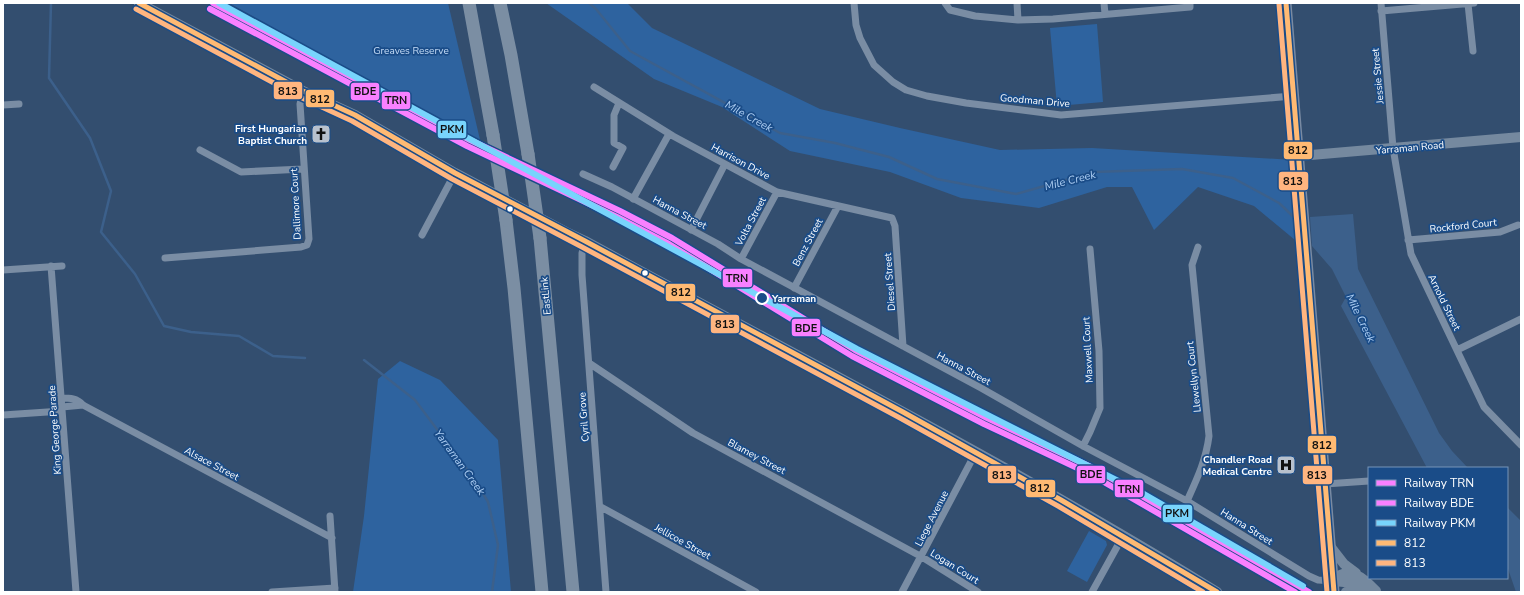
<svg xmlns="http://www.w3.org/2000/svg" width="1524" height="595" font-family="'Nunito Sans',sans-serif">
  <rect width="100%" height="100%" fill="#334e6f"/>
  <path fill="#2e639f" d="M229,3H448L481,144Z
    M546,3H627L652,28L820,109L900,128L1000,150L1092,148L1294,160L1295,240L1254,206L1198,187L1154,230L1132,187H1107L1039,208L961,198L890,172L790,151L722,107L654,79Z
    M1097,24L1103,102L1057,106L1050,28Z
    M400,361L440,380L498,440L511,592H353L364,516L378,379Z
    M1089,531L1106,541L1107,545L1087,582L1067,571Z"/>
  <path fill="#3c608b" d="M1353,214L1358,269L1439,433L1452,451L1468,468H1427L1341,306L1346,297L1332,269L1312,246L1310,217Z
    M1507,507L1521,521V592H1516L1507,566Z"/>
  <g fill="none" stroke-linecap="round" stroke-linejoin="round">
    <path stroke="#3c608b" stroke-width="2.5" d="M51,3L49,78L90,138L111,191L101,232L135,274L164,326L191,332L239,336L273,356L305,358
      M589,3L596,9L630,51L780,133L835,143L889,157L937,179L1016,194L1094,172L1182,169L1233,178L1279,203L1300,223
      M364,360L415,400L475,480L488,502L498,545L492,592"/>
    <path stroke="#7a8da4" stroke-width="7" d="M854,3L856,25L860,38L874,65L893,82L906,90L927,96L966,103L1061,115L1293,96
      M945,3L950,10L975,16L1018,20L1053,19L1190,7V3
      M1017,3L1018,20
      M1104,3L1105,14
      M1381,3L1393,148L1411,254L1484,407L1521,445
      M1468,4L1473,51
      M1381,11L1474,3
      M594,87L673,136L777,192L892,218L895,226L903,346
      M3,105L19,104
      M200,150L241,172L303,169
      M613,167L623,148L614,143V115L619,103
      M583,174L612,187L718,244L741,259L981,388L1083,446L1187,501L1309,576L1318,580L1333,581
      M633,199L669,134
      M691,230L725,164
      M422,235L455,173
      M1408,240L1500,232L1518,225
      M585,241L582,253V275L606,592
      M165,258L301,247L307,245L309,239L300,104L303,91
      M741,259L777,192
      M51,266L76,592
      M3,270L62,266
      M794,288L838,206
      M1457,350L1521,319
      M589,363L693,433L922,557L978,592
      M61,398C70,398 77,398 83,405L332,538
      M62,407L83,405
      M3,415L62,411
      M1083,446L1090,432L1100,408L1099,351L1090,249
      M1325,484L1369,481
      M1187,501C1197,479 1206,460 1209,436L1192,265L1198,247
      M601,507L756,592
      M330,516L335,592
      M272,592L335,588
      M902,592L976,452
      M1092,592L1123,536"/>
    <path stroke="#75899f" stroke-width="10" d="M139,3L303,91L355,115L455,173L566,232L585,241C796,356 1012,465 1217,592
      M1299,156L1521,137
      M1330,546L1344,564L1356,573
      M1333,581C1349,564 1364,578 1376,591
      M1333,581L1355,583L1370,588
      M1346,592L1355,589L1366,591"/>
    <path stroke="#798aa2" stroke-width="11" d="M1286,3L1334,592"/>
    <path stroke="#7b8ea3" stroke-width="13" d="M469,3L493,135
      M500,3L511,55L528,154
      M506,220L514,288L542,592
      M540,238L573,592"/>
    <path stroke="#7b8ea3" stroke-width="13" d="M493,135L506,220
      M528,154L540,238"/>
    <defs>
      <path id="bus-1" d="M139,3L303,91L355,115L455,173L585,241L903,412L1061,500L1217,592
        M1286,3L1334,592"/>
      <path id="bus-2" d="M1279,4L1327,592
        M136,9L300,97L352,121L452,179L582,247L900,418L1058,506L1203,592"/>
    </defs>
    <use href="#bus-1" stroke="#1a4c88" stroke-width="8"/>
    <use href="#bus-2" stroke="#1a4c88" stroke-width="8"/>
    <use href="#bus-1" stroke="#ffba73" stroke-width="5"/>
    <use href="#bus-2" stroke="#ffb580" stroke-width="5"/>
    <defs>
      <path id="rail-1" d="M213,3L470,140L620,211L672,238L855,350L987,418L1093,468L1309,592"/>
      <path id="rail-2" d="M210,9L467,146L617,217L669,244L852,356L984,424L1090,474L1295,592"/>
      <path id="rail-3" d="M219,3L857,349L1144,494L1303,586"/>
    </defs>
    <use href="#rail-1" stroke="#1a4c88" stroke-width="9"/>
    <use href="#rail-2" stroke="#1a4c88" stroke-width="9"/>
    <use href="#rail-3" stroke="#1a4c88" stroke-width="9"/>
    <use href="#rail-1" stroke="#f980ff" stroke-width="6"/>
    <use href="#rail-2" stroke="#f980ff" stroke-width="6"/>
    <use href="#rail-3" stroke="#78d4fc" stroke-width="6"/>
  </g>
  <defs>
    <symbol id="church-square" viewBox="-11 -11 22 22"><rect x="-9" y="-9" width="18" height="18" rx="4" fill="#b8c1cd" stroke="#1a4c88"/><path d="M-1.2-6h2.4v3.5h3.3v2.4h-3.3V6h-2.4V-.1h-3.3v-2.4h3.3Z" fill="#111"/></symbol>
    <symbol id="hospital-square" viewBox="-11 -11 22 22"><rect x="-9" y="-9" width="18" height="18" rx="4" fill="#b8c1cd" stroke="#1a4c88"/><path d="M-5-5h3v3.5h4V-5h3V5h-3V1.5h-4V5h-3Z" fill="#111"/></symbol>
  </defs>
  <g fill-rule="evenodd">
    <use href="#church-square" x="310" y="123" width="22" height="22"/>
    <use href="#hospital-square" x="1275" y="454" width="22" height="22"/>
  </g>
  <g fill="#fff" stroke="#1a4c88" stroke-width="1.5">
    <circle cx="510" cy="209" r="3.5"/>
    <circle cx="645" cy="273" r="3.5"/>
  </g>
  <circle fill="#1a4c88" stroke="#fff" stroke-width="2" cx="762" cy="298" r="6"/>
  <g text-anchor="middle" stroke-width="3.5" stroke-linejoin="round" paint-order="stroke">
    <g font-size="10" fill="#c8dff9" stroke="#1a4c88">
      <text x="411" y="54">Greaves Reserve</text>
    </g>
    <g font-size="10" fill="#fff" stroke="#1a4c88">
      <text transform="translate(1377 76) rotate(-95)" y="4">Jessie Street</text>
      <text transform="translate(1035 100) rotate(5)" y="4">Goodman Drive</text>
      <text transform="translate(1410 147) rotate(-5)" y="4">Yarraman Road</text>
      <text transform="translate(741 161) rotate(28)" y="4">Harrison Drive</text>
      <text transform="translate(295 204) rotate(-93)" y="4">Dallimore Court</text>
      <text transform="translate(680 212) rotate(28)" y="4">Hanna Street</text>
      <text transform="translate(750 221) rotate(-62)" y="4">Volta Street</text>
      <text transform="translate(1463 225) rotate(-6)" y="4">Rockford Court</text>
      <text transform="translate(807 242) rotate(-62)" y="4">Benz Street</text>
      <text transform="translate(889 282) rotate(-94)" y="4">Diesel Street</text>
      <text transform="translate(545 296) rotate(-95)" y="4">EastLink</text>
      <text transform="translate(1445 302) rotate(64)" y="4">Arnold Street</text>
      <text transform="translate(1087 350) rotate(-93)" y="4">Maxwell Court</text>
      <text transform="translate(964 368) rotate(28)" y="4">Hanna Street</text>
      <text transform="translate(1193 377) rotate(-96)" y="4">Llewellyn Court</text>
      <text transform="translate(583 417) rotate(-94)" y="4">Cyril Grove</text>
      <text transform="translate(54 430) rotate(-94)" y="4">King George Parade</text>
      <text transform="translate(757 456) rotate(28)" y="4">Blamey Street</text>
      <text transform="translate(212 463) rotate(28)" y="4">Alsace Street</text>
      <text transform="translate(931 518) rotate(-63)" y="4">Liege Avenue</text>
      <text transform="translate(1247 526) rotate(32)" y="4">Hanna Street</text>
      <text transform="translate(683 541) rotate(29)" y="4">Jellicoe Street</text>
      <text transform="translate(955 566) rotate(32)" y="4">Logan Court</text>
    </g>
    <g font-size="10" font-weight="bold" fill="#fff" stroke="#1a4c88" text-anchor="end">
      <text x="307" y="132">First Hungarian<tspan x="307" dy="12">Baptist Church</tspan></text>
      <text x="1272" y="463">Chandler Road<tspan x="1272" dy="12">Medical Centre</tspan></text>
    </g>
    <g font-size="10" font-weight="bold" fill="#fff" stroke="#1a4c88" text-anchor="start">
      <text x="772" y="302">Yarraman</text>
    </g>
    <g font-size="11" font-style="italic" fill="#aecff4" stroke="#1a4c88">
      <text transform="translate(749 116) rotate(29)" y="4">Mile Creek</text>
      <text transform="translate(1070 180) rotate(-14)" y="4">Mile Creek</text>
      <text transform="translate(1361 318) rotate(64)" y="4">Mile Creek</text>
      <text transform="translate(460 462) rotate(54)" y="4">Yarraman Creek</text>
    </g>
  </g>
  <g stroke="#1a4c88" stroke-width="1.5">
    <rect x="273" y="81" width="30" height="19" rx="4" fill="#ffb580"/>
    <rect x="350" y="82" width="30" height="19" rx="4" fill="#f980ff"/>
    <rect x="305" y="89" width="30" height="19" rx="4" fill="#ffba73"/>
    <rect x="381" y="91" width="30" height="19" rx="4" fill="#f980ff"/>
    <rect x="437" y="120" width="30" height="19" rx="4" fill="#78d4fc"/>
    <rect x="1283" y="141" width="30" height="19" rx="4" fill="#ffba73"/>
    <rect x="1278" y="171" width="31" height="20" rx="4" fill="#ffb580"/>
    <rect x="722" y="268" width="31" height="20" rx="4" fill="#f980ff"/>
    <rect x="665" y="283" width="31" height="19" rx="4" fill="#ffba73"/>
    <rect x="710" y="314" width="30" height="20" rx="4" fill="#ffb580"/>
    <rect x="791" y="318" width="30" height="19" rx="4" fill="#f980ff"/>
    <rect x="1307" y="435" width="30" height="19" rx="4" fill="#ffba73"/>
    <rect x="1076" y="465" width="30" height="19" rx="4" fill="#f980ff"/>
    <rect x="987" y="465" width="30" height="19" rx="4" fill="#ffb580"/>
    <rect x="1302" y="465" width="31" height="20" rx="4" fill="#ffb580"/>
    <rect x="1025" y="479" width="31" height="19" rx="4" fill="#ffba73"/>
    <rect x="1114" y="479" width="30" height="19" rx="4" fill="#f980ff"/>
    <rect x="1162" y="504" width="31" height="19" rx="4" fill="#78d4fc"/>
  </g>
  <g font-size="11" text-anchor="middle" font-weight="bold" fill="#111">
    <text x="288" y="95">813</text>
    <text x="365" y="95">BDE</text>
    <text x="320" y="103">812</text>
    <text x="396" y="104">TRN</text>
    <text x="452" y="133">PKM</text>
    <text x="1298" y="154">812</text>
    <text x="1293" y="185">813</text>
    <text x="737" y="282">TRN</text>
    <text x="681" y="296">812</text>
    <text x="725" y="328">813</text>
    <text x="806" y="332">BDE</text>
    <text x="1322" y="449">812</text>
    <text x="1091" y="478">BDE</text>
    <text x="1002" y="479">813</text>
    <text x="1317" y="479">813</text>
    <text x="1040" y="492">812</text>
    <text x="1129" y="493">TRN</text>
    <text x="1177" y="517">PKM</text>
  </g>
  <rect width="1524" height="595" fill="none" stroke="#ffffff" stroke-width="8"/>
  <rect x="1368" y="467" width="140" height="112" fill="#1a4c88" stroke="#7694b8"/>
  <rect x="1376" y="480" width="20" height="6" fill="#f980ff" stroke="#7694b8"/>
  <text x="1404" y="487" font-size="12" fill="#ffffff">Railway TRN</text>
  <rect x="1376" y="500" width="20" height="6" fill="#f980ff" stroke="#7694b8"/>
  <text x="1404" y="507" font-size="12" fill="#ffffff">Railway BDE</text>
  <rect x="1376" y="520" width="20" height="6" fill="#78d4fc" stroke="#7694b8"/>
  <text x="1404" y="527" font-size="12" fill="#ffffff">Railway PKM</text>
  <rect x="1376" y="540" width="20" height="6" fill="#ffba73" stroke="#7694b8"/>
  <text x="1404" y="547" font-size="12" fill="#ffffff">812</text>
  <rect x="1376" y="560" width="20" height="6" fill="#ffb580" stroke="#7694b8"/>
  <text x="1404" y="567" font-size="12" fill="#ffffff">813</text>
</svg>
